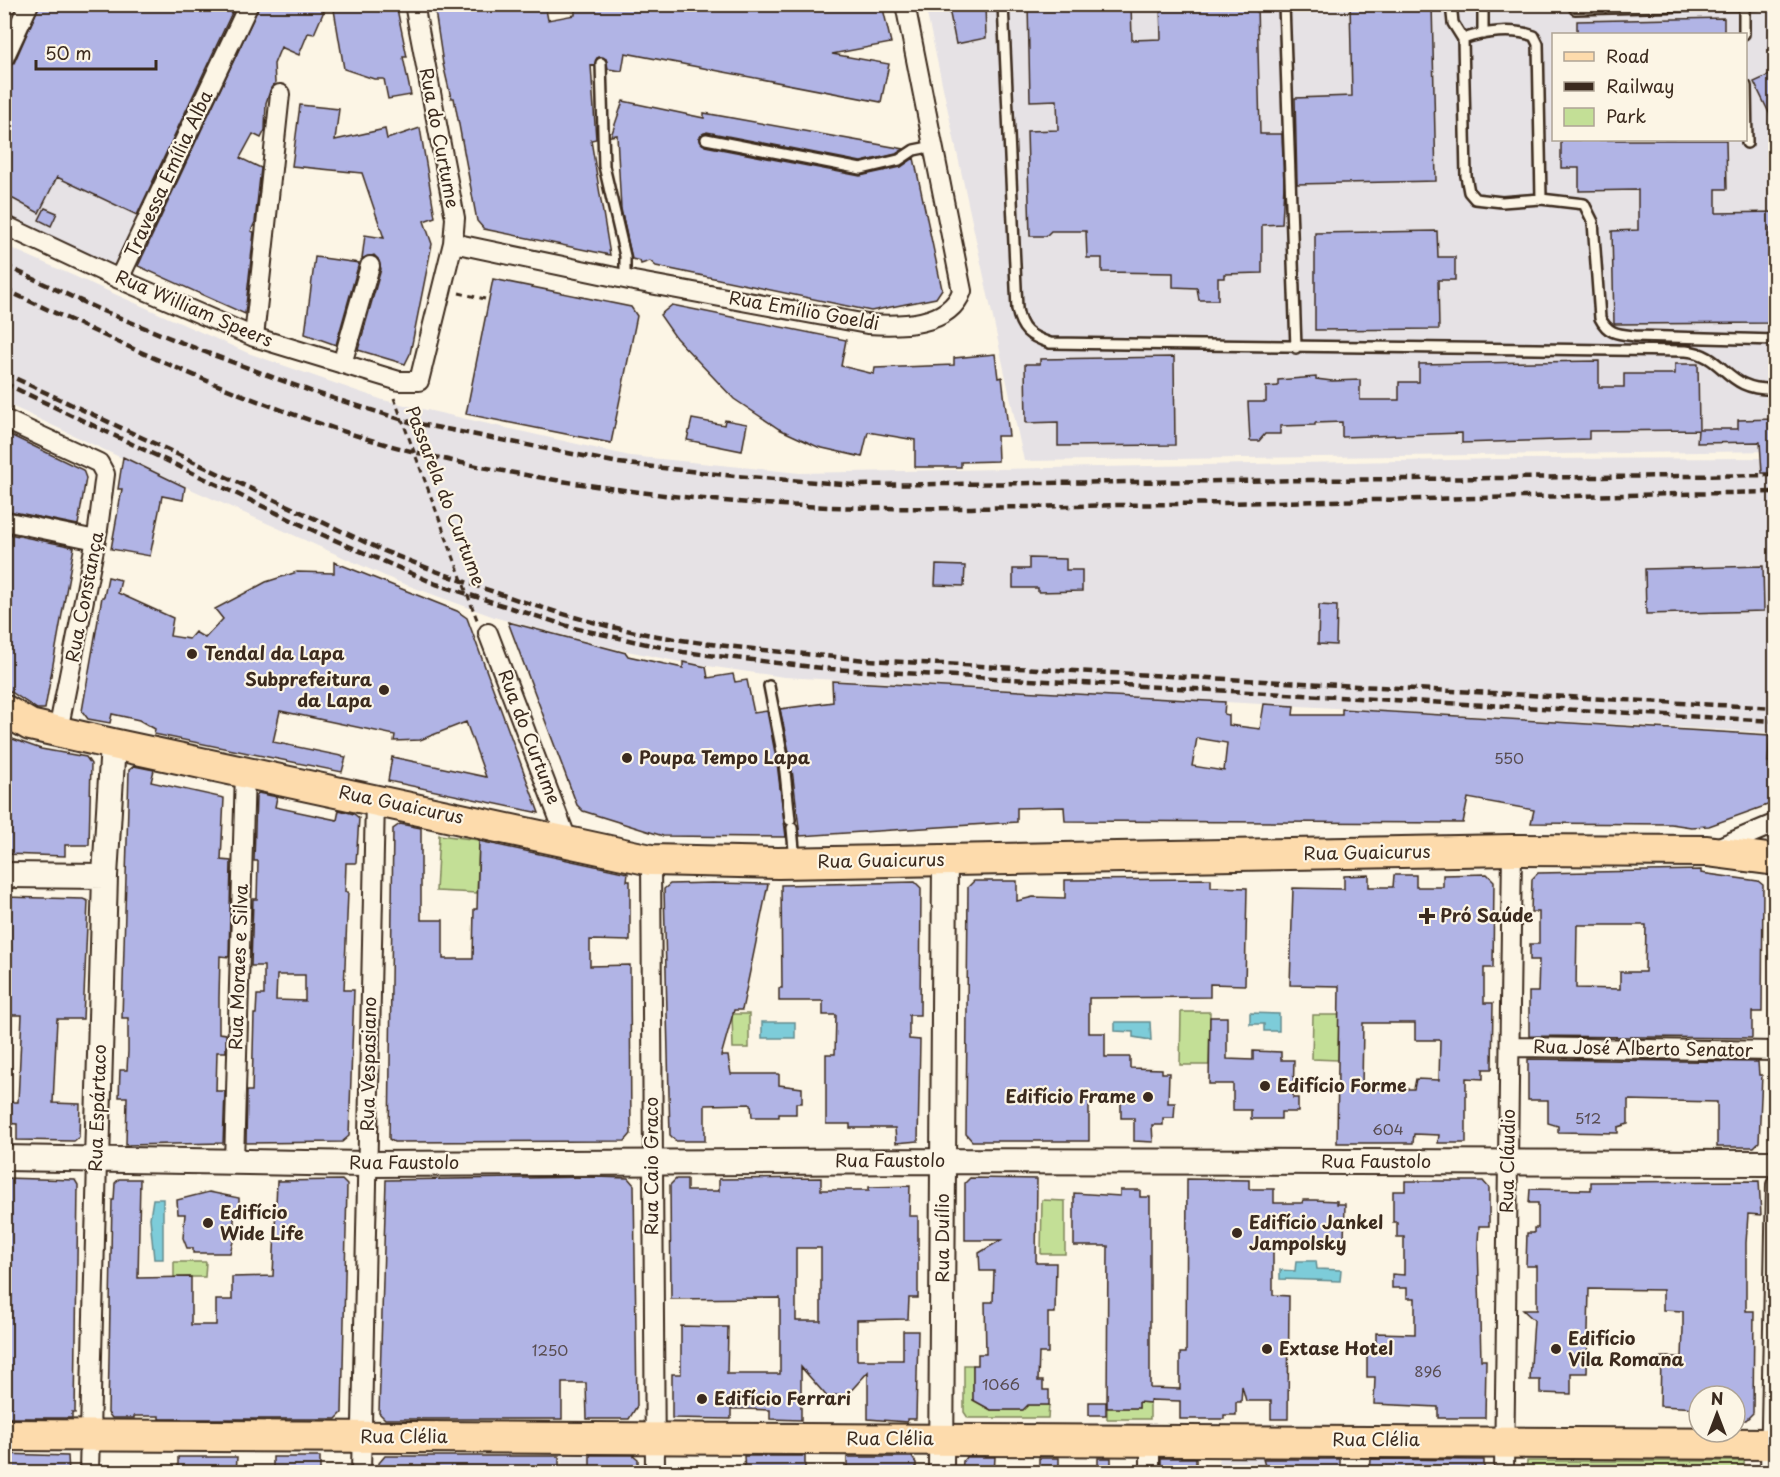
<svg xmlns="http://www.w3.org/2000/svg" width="1780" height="1477" font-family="'Playpen Sans',sans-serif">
  <rect width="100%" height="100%" fill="#fcf5e5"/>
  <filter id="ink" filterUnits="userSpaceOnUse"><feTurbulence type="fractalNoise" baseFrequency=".0167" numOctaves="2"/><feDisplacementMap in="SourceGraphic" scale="12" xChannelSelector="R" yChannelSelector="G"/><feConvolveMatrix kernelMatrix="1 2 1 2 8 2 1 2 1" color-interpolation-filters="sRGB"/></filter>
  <g filter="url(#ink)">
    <path fill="#e6e2e5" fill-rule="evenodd" d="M98,5H246L119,268L5,216L4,198Z
      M925,5H1775V451L1024,461ZM1554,34H1746V140H1554Z
      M4,245L248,353L383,400L630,456L800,473L1497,459L1775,458V733L784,677L680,662L608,647L497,618L396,581L128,461L5,403Z
      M590,1455V1472H562L561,1456Z
      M1219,1458H1294V1472H1219Z"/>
    <path fill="#c3df96" stroke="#7f845a" stroke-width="1.5" d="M439,835L479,840L477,893L436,891Z
      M1181,1012H1210L1209,1065H1180Z
      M732,1014H749V1048H733Z
      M1313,1015H1339L1338,1060L1312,1059Z
      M1042,1200L1065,1201V1254H1041Z
      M174,1262H206L205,1277H174Z
      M964,1365H973V1400L991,1410H1022L1028,1405H1049L1048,1418H968L964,1412Z
      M1107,1402L1119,1408H1139V1402L1150,1403V1419H1107Z
      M1527,1461H1744L1745,1472H1526Z"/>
    <path fill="#7dccd9" stroke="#638b8e" stroke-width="1.5" d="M1250,1013L1279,1014V1031H1264V1024H1250Z
      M762,1022H795V1038H762Z
      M1115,1022H1150L1151,1040L1133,1037V1032L1115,1031Z
      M153,1199H163V1259H154L150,1218Z
      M1296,1261H1316L1317,1269L1341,1270L1340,1281L1280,1279V1270L1295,1271Z"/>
    <path fill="#b1b4e5" stroke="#3b2a1e" stroke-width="1.5" fill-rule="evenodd" d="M40,4H236L137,215L57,177L39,213L4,194V69L14,63Z
      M260,4H327L314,34L308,33L299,55L281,47L274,64L275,83L271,88L266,103L265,130L261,138L253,134L240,158L261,168L255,222L251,231L254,232L245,314L138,266Z
      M333,4H396L407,57H403L411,95L388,99L384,79H374L344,69Z
      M434,4H545L548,20L575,15V4H882L891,43L832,54L889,64L881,102L625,53L622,71L608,69L606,59L597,58L594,66L591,65L596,139L591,140L610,255L484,229L477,221L454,98H451L443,64Z
      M948,4H985L986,38L956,44Z
      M1028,4H1131L1132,40L1161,39L1160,4H1257L1260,134H1282L1284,184L1282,224L1262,225V273L1224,274V278H1218V300H1199L1197,288L1173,287V273L1102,272V258H1087L1086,231H1051L1046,236H1030L1027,131L1058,130L1057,100L1030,101Z
      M1350,4H1432L1436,181L1297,184L1295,98L1352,96Z
      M1724,18V34H1577V21Z
      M1776,72V127L1754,82Z
      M623,101L704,118V113L904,149L896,154L861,162L707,132L699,138L705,146L860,176L901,167L914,158L942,289L936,298L871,311L656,266L650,261L641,264L640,261L632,259L621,209L617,135L611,136Z
      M300,105L339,109L335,140L385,129L387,139L420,128L435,217L424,221L432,244L410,354L405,364L358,350L381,269L378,259L374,255L362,259L365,235L384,238L362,173L292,166Z
      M1561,140H1726L1727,189H1716V213L1776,212V228H1770V255H1776V323L1614,324L1612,231L1638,230V190L1579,191V168H1561Z
      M45,208L57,213L51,226L39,220Z
      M1437,231L1438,257H1455V280H1438L1439,329L1315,330V233Z
      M315,257L359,263L336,345L305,334Z
      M493,279L631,307L637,316L611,443L466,414Z
      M672,305L846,340L841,366L874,374L875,368L954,365V358L995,354L998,378L1002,377L1009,436H997L998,461L961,462V467H915V440L868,432L862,457L818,447L779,429L734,399L676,338L660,315Z
      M1174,357L1175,445L1058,446V422L1026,423L1025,364H1040V359Z
      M1599,361V387H1624V374H1675V364H1698L1699,429H1738V420L1776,419V473H1762L1760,442L1697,443L1698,430L1589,431V439L1462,443V433L1342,437V422L1315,423V425L1280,426V434H1265L1259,441H1250L1248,402H1266V387L1278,386V380L1316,377V379L1332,381L1360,380V400H1399V382H1419V364Z
      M692,419L724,425L725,420L747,424L742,451L687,440Z
      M4,432L83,470L86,478L78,525L4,510Z
      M123,457L185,487L183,500L162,496L150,556L111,549L122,489H118Z
      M4,533L74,547L45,709H37L4,687Z
      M1029,558L1066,559V570H1082V591L1038,592V588H1013V569H1029Z
      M334,562L457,611L467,618L539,813L388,781L392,757L486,777L466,722L420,740L394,741L395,735L280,711L273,742L346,757L342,772L154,734L155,729L139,720L112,714L110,723L88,719L82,711L102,597H104L108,577L121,580L118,593L173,618L170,636L189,639L195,632L205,638L223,619L215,609L266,582L297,572L334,573Z
      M936,565L965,566L964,586L935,585Z
      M1763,566L1764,611L1646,614L1645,569Z
      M1319,605L1337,606L1336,645L1318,644Z
      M508,622L626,653L628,656L683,668V662L706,667L708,678L733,674L735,682L747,680L754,713L767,711L777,763L786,837L663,836L583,811L577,805Z
      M832,681L1225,702L1224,714L1229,715V725L1260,729L1264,704L1294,706L1293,715H1342V709L1770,735L1768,762H1776V802L1709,826L1691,827L1671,824L1531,823L1534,810L1468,798L1463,823L1065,821L1064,807L1017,808V822L800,836L791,761L780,709L833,702ZM1197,738L1227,743L1224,771L1192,766Z
      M4,736L41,749L86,757L91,764L89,845H65V856L4,854Z
      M134,766L154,770L151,782L224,798L221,860L231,861L229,957L220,956L219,998V1033L226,1034V1052H217L216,1091H225L223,1143L126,1145L127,1097H119L120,1070H127L128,1051V1018H122L129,770Z
      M258,793L277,797L275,807L337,820L339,810L354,814L359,818L356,863H346L345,892H348L344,990H354L349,1136L342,1142L246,1143L247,1091H252L254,1014H256L257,995H264V966H251L253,899H257L258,861H254L256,796ZM277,975H305V1001L276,1000Z
      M400,824L421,828V920H443V959H473L474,909H477L479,841L628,873L627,881H630V941L590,940V966L630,965L631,1134L625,1141L394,1142L389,1139L393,829Z
      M1701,870V873L1758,881L1763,885L1762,1012H1752V1038L1529,1036V992H1538L1539,960H1530V944H1539V912H1531L1532,879L1538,873ZM1577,925H1646L1645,972H1620V989L1576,988Z
      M1487,874L1494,881L1493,968H1484V1003H1493L1492,1069H1483V1079L1466,1078V1143H1438L1439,1135L1414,1134L1413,1143H1337L1339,986L1290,985L1293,888L1344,889V876L1369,875V887H1393L1394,875H1416V887H1443V875ZM1363,1023H1415V1040H1440L1439,1080L1416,1079L1414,1089H1362Z
      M1211,879V887L1247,888L1245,985L1210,984V997L1089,998V1033H1105V1057H1130V1068L1162,1069V1073H1169L1168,1103H1175L1174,1118H1163V1125H1152L1153,1142L1134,1141V1118H1121V1101H1089V1141H972L966,1134L968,887L974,881H1017V901L1033,897L1065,898V880Z
      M915,882L921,888L920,1015H909V1039L920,1040L918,1141L896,1143L895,1128H850V1124H826V1054H835L836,1015H823V1001H779V988H782L781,885Z
      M712,883L768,884L742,1010H734L721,1056H728L731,1074H779V1085L802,1088V1103H796V1114H779V1117H752L751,1104L705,1105V1141H676L670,1135L664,889L670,884Z
      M4,897L83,899L88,901L83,1019H57L53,1103L80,1104L79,1137L74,1141L17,1140V1124L4,1123V1102H18L22,1015H4Z
      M1210,1017H1227V1059L1253,1060V1051L1281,1052V1060H1294L1293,1098H1298V1112H1281V1119H1251V1110H1233V1084H1209Z
      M1528,1059L1758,1062L1759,1075H1762L1759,1142L1754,1147H1717V1102L1628,1100V1124L1618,1127V1133L1558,1132V1126L1548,1123V1100H1528Z
      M595,1177L628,1178L634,1185L637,1406L629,1419H587L586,1383H562V1419H385L379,1413L386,1180Z
      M4,1178L75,1180L78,1185L75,1413H72V1418H4Z
      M821,1178V1190H869V1187L910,1186L909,1216H918V1298H909L908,1319L857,1320V1360H903V1331H918L916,1419H907V1422L868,1419V1372L846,1396L834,1395L830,1400L801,1367V1420L770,1419V1410L744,1409H731V1419L672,1418V1374H681V1326L728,1327L727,1374H780V1298L671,1299L670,1185L676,1179H687V1191H719V1179ZM796,1248H821V1321H796Z
      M970,1178L1037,1179L1036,1263H1056L1055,1313H1048V1353H1039L1038,1381H1043V1390H1049V1405H1028L1023,1410H991L973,1400V1365H978V1354H986L985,1302H993L994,1271H980L979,1253L1001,1240H965V1183Z
      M119,1179H140L138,1278L191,1277V1325H216V1300H232V1277L273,1276L277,1181L342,1180L347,1185L342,1413L336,1419H159V1416H134V1418H112L108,1413L112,1200H114L115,1183Z
      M1187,1179L1249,1180V1189H1274V1203H1302L1303,1200H1315L1337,1201V1204H1345L1344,1241H1336V1245L1302,1244V1240L1273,1239V1295L1289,1296L1288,1419H1271V1401H1246L1242,1386L1241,1402H1236V1415H1224V1419H1180V1401L1150,1400V1403L1139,1402V1408H1107L1108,1246H1074V1193L1120,1196V1190H1140V1197H1150V1388L1180,1389V1353H1186Z
      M1405,1181H1483L1489,1188V1226H1479L1478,1242L1481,1360H1486L1485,1418H1438V1407L1374,1404L1375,1377H1367V1352L1376,1353V1333L1415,1334V1298H1407V1288H1392V1274L1404,1275V1237H1397V1222H1393V1191H1405Z
      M1759,1181L1761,1215L1748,1214L1746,1243V1311H1754L1753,1413L1746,1420H1735V1396H1699V1408L1660,1406L1661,1357H1682L1683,1329V1311L1663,1310V1290L1589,1289L1587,1373H1571V1394L1540,1393V1380H1530L1534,1320L1523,1310H1537V1266H1526L1527,1233H1534V1228H1538V1203H1529L1530,1189L1591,1190V1182Z
      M209,1192L239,1198V1212H234V1238L230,1253H193V1248H187L183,1238L185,1214H178L177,1200Z
      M1089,1402H1106V1415H1089Z
      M4,1454L68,1456L69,1473H4Z
      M590,1455H633L638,1459V1473H590Z
      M385,1456H559V1473H379V1463Z
      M744,1456H805V1473H745Z
      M178,1457H237L236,1473H178Z
      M273,1457H320V1473H273Z
      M847,1457H912L916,1463V1473H847Z
      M966,1457H995L994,1473H962L963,1461Z
      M1039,1458H1059V1473H1039Z
      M1098,1458H1111V1473H1098Z
      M1161,1458H1196V1473H1161Z
      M1263,1459H1340V1473H1267Z
      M1371,1459L1484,1460V1473H1370Z"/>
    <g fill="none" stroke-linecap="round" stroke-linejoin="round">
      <defs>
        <path id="service" d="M1003,4L1017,309C1021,330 1029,336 1050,343L1686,351C1727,355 1724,392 1776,389
          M1284,4L1296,348
          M1451,4L1453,23L1463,39
          M1483,4V34
          M1744,5V34
          M1575,9L1757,4
          M601,63L604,166L625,256V279
          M1746,86L1747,143
          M706,139L861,169L899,160L914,150L934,146
          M1541,199L1538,44L1534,36C1513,28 1483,32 1463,39L1466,176L1469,192L1475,199L1502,202L1541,199L1584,204L1593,222L1600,318C1608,334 1618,334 1635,336L1776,340
          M769,686L784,762L790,820
          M792,828L795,860"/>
        <path id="minor" d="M4,58L29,4
          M4,225L119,279L254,337L399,381H419L453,243L455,218L414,4
          M453,243L634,281L867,324C899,326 949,327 962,291L905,4
          M119,279L249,4
          M254,337L280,94
          M342,364L370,266
          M4,419L99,463L105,474L98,529L58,731
          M4,521L96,540
          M488,633L568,842
          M1717,848L1776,823
          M651,860L655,1472
          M1510,1047L1776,1051
          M234,1162L245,771
          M89,1472L97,1161
          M361,1472L375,800
          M1150,1472V1440
          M1504,1472L1512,850
          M1770,1472L1776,1185"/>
        <path id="tertiary" d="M4,875L105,876
          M4,1158L366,1164L943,1161L1776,1163
          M97,1161L105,876L113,744
          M941,1472L945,860"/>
        <path id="primary" d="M4,710L30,725L113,744L651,860L778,863L1512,850L1707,851L1776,860
          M4,1435L1776,1444"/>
      </defs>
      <use href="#service" stroke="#3b2a1e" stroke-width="14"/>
      <use href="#minor" stroke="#3b2a1e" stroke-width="22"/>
      <use href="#tertiary" stroke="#3b2a1e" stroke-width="28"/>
      <use href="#primary" stroke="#3b2a1e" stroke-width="34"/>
      <path stroke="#3b2a1e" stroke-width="3" stroke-dasharray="6 4.5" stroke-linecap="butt" d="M459,293L485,299
        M471,604L478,622"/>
      <use href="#service" stroke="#fcf5e5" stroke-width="9"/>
      <use href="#minor" stroke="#fcf5e5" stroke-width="18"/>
      <use href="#tertiary" stroke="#fcf5e5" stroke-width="24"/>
      <use href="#primary" stroke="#fddbac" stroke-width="30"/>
      <path stroke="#3b2a1e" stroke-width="4.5" stroke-dasharray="9 4.5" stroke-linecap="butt" d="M4,265L98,309L205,352L313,392L410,422L619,463L735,476L855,485L1776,475
        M4,289C151,358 303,430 462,463C556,482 654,496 750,503C892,513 1034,506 1176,504C1376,500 1576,496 1776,492
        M4,373L384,551C457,580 532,607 608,626C693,646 780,651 866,660L1776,708
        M4,383L323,535L436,584L574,628L683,652L830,669L1776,721"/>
      <path stroke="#3b2a1e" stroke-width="3" stroke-dasharray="6 4.5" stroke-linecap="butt" d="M394,398L471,604"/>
    </g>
  </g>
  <g fill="#3b2a1e" stroke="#fcf5e5" stroke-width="2">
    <circle cx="192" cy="654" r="6"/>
    <circle cx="384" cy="690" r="6"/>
    <circle cx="627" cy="758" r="6"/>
    <path d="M1424 907h6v6h6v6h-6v6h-6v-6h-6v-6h6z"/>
    <circle cx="1265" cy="1086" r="6"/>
    <circle cx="1148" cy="1097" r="6"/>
    <circle cx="208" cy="1223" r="6"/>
    <circle cx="1237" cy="1233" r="6"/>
    <circle cx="1267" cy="1349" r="6"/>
    <circle cx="1556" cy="1349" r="6"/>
    <circle cx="702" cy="1399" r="6"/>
  </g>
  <g text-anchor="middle" stroke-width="4.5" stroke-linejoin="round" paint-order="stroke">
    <g font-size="15" fill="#584c50">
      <text x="1509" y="764">550</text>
      <text x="1588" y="1124">512</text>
      <text x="1388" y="1135">604</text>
      <text x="550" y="1356">1250</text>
      <text x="1428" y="1377">896</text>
      <text x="1001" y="1390">1066</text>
    </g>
    <g font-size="18" fill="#3b2a1e" stroke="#fcf5e5">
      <text transform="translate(439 138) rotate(79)" y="6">Rua do Curtume</text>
      <text transform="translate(169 174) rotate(-65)" y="6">Travessa Emília Alba</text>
      <text transform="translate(194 309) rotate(23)" y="6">Rua William Speers</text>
      <text transform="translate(804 311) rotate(10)" y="6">Rua Emílio Goeldi</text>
      <text transform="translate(445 496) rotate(69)" y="6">Passarela do Curtume</text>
      <text transform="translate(85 597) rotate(-79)" y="6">Rua Constança</text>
      <text transform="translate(529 737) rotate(69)" y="6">Rua do Curtume</text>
      <text transform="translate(401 805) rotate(12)" y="6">Rua Guaicurus</text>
      <text transform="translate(1367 853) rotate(-1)" y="6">Rua Guaicurus</text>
      <text transform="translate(881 861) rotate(-1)" y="6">Rua Guaicurus</text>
      <text transform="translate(239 967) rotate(-88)" y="6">Rua Moraes e Silva</text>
      <text transform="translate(1643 1049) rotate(1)" y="6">Rua José Alberto Senator</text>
      <text transform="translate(369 1064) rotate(-89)" y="6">Rua Vespasiano</text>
      <text transform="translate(98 1108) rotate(-88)" y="6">Rua Espártaco</text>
      <text x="890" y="1167">Rua Faustolo</text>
      <text transform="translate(1508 1161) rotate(-89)" y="6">Rua Cláudio</text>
      <text x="1376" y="1168">Rua Faustolo</text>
      <text x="404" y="1169">Rua Faustolo</text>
      <text transform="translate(652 1166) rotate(-90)" y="6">Rua Caio Graco</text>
      <text transform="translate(943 1238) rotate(-90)" y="6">Rua Duílio</text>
      <text x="404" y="1443">Rua Clélia</text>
      <text x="890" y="1445">Rua Clélia</text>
      <text x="1376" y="1446">Rua Clélia</text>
    </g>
    <g font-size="18" font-weight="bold" fill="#3b2a1e" stroke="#fcf5e5" text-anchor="start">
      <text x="204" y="660">Tendal da Lapa</text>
      <text x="372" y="686" text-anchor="end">Subprefeitura<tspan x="372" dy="21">da Lapa</tspan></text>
      <text x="639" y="764">Poupa Tempo Lapa</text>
      <text x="1440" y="922">Pró Saúde</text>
      <text x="1277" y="1092">Edifício Forme</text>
      <text x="1136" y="1103" text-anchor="end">Edifício Frame</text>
      <text x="220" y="1219">Edifício<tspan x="220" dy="21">Wide Life</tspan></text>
      <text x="1249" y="1229">Edifício Jankel<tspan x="1249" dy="21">Jampolsky</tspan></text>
      <text x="1568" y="1345">Edifício<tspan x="1568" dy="21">Vila Romana</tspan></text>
      <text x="1279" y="1355">Extase Hotel</text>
      <text x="714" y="1405">Edifício Ferrari</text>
    </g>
  </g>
  <rect width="1780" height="1477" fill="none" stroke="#fcf5e5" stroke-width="24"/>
  <rect x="12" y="12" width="1756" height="1453" fill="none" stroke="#3b2a1e" stroke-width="2" filter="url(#ink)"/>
  <rect x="1552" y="33" width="195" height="108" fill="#fcf5e5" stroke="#afa495" stroke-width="1.5"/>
  <rect x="1564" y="52" width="30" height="9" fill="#fddbac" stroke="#afa495" stroke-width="1.5"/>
  <text x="1606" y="63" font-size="18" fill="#3b2a1e">Road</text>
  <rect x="1564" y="82" width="30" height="9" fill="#3b2a1e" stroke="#afa495" stroke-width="1.5"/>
  <text x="1606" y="93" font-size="18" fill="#3b2a1e">Railway</text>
  <rect x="1564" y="108" width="30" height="18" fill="#c3df96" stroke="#afa495" stroke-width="1.5"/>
  <text x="1606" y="123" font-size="18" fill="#3b2a1e">Park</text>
  <g transform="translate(1717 1414)"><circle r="28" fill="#fcf5e5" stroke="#afa495" stroke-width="1.5"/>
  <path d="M0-4.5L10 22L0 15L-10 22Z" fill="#3b2a1e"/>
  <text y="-9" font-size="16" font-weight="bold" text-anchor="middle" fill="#3b2a1e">N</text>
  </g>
  <path d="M36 60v9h120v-9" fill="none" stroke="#3b2a1e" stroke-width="3"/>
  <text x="45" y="60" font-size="18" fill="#3b2a1e" stroke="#fcf5e5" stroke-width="4.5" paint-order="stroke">50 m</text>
</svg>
